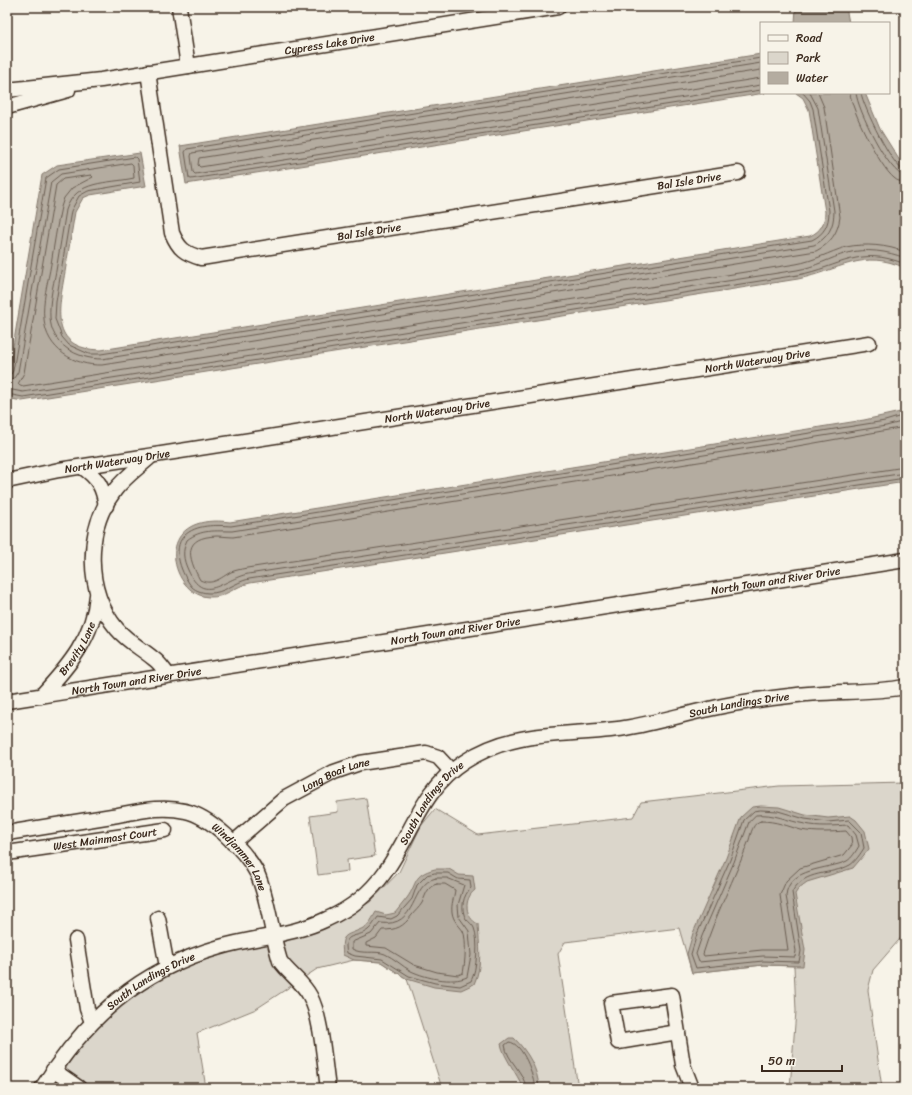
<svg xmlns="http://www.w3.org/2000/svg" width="912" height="1095" font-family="Sriracha,sans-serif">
  <rect width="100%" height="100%" fill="#f7f3e8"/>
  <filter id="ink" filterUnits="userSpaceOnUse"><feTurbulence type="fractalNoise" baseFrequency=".025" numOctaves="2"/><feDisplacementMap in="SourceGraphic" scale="8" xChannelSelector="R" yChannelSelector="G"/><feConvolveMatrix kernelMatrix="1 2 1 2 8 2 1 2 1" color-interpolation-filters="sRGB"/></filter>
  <g filter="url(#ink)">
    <path fill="#dbd6cb" stroke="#8b8074" d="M905,783V933L873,970L868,990L882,1088H790L796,1011L794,966L763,965L692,973L679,928L565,942L558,954L578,1088H442L407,979L381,962L354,960L317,969L256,1009L197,1033L206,1088H53L82,1043L121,1005L151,983L194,962L241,948L311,933L370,902L399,872L421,826L435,809L478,835L633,817L641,802L779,786Z
      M366,798L375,856L347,860L348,871L318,875L310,816L338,812L337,802Z"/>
    <path fill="#b4aca0" stroke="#84786c" d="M796,7H846L849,23H795Z
      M761,54V93H765L186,184L180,146Z
      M796,93H865L880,129L905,169V268C863,248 838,271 798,279L22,401L7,398V382L42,175L57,165L140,153L146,186L90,195L83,198L75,212C72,232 68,252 65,272C59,308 48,349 101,350L810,236C821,231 825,223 825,212L809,110L803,98Z
      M905,411V482L250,583C235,586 225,598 210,597C170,597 149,511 230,522L864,420Z
      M761,806L779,807L805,815L828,818L850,816L856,820L865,831L869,849L853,868L807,882L799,888L795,894L805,950L803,966L763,965L692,973L687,954L693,933L726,858L741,817L752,807Z
      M435,869H449L459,875L473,876L475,890C463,899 465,918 478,924C479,945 483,965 474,984L461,990L434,987L407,979L381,962L354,960L343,955C340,931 347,937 365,927C369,925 373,917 376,912L386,915L395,913C399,908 403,903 407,898C418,883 412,875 435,869Z
      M509,1038H514C528,1052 538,1069 539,1088H523C517,1073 504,1058 501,1044Z"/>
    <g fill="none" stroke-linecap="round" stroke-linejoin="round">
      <path stroke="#6b5e52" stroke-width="1" d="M761,58L187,149L185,152L189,178L191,179L761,90
        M761,63L192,153L191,156L193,172L195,174L761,85
        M761,70L199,158L198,165L200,167L761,78
        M818,93L824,107L840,217C838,233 830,244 816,251L102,365C74,366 46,349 44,319C42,301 48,282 51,264C54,245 57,225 61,207L64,198L72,188L93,177L91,175L63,179L56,185L24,373L18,384L23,386L796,264C814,261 829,252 846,247C865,243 887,245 905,252
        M850,93C851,110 880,167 894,178C897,181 901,182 905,182
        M856,93C857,108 889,175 905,176
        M861,93C863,106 893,169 905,171
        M7,375L11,374L13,371L46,178L59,169L135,157L137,159L140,182L88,191L79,196L71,211L56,302L55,319L62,337L69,345L89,354H101L812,240C824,234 829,225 829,211L813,109L810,101L803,93
        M7,380L14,378L18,372L51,182L61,174L131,163L133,165L134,178C108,184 76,179 66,210C63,230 59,251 56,271C53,286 49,302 50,317C51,345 77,359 102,359L814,245C828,238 834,227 834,211L818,108L810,93
        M7,389L23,392L797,270C815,267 830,258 847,253C865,248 888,251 905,258
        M7,394L23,397L798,275C840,267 859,245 905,264
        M905,415L885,421L791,436L231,526C216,525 196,524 184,536C171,549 182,575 192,587C196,591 204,593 209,593C223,594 235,582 249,579L905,478
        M905,421L886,426L791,441L232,531C216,531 201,529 187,540C182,551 183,559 188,570C204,606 223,579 248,574L905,473
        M905,427L792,447L233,537C228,537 222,536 217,536C183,537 187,556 200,580C213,586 220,578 231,572C236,570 242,569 247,568L905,467
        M761,810L778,811L805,819L828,822L849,820L861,832L864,848C861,853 855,862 850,865C830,876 805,869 792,892L801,951L799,962L763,961L696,968L691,954L697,934L730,860L744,820L754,811Z
        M756,815C774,813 787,821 805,824C819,827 833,826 848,825L856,835L859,846C856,851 852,858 847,861C828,870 788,867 786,896L796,951L795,957L763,956L699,962L696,954L702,936L734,862L749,822Z
        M761,821C776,821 787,826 801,830C816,833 831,832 846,831L851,837L852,845L844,855L800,868L786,881L780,895L788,950H762L704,956L703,954C715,915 735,878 749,840C751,833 753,822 761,821Z
        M435,873H448L458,879L470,880L471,888C463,895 460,909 466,919C469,922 473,925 474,928C479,940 477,970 471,981L460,986L435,983L409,976L382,959L355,956L347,953C342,931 357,939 368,930C372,927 375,921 378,917L391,919L397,916L412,899L417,885L427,875Z
        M436,878H447L464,885L458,905L459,917L469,931L471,955L467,977C452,984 426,978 411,971C402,966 394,958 385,954C375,950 362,955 352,949V942L371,934L380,923C419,928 409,884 436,878Z
        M437,884H445L455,890C454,898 451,904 452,912C453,921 459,925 463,931C467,939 465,964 463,973L458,975L437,972L414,965L386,948L366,946V943L376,938L382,930C397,930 403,927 412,915C415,911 419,908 422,903C426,895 427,886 437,884Z
        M526,1088C524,1071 507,1061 505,1045L509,1042C523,1043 534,1076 535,1088"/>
      <defs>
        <g id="minor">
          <path d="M179,7L188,66"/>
          <path id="s1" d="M148,72L172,233C179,249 184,253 201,258L738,173"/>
          <path id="s2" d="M7,90L101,80L558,7"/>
          <path d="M7,107L68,90"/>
          <path d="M150,457C138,468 125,477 115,490C85,529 85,591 117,629C128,642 141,648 154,659C160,663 164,670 168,675"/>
          <path d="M82,467C98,478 103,487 106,506"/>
          <path id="s3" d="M7,481L59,470L869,343"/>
          <path id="s4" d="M41,696C68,667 94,637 97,595"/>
          <path id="s5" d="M7,701L905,560"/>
          <path id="s6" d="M7,833C42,827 77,822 112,816C136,812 161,805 185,811C210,816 245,850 257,873C269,900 271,933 280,961C289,974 303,982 310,996C322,1019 324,1062 328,1088"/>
          <path id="s7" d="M233,843L284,799L334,772L360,763L426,753L438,757L451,771"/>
          <path id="s8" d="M7,853L165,830"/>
          <path d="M158,918L167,967"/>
          <path d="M76,940L87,1009L92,1022"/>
          <path d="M678,1032L618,1042L611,1003L672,995L683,1065L692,1088"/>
          <path d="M53,1070L79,1088"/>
          <path id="s9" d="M42,1088C86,1018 139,970 220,947C255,937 294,935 327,919C350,909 371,892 385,872C413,833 421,790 464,762C515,728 568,737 625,728C654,723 681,715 709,709C735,703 762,699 789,696C828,690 867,694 905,687"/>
        </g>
      </defs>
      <use href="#minor" stroke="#3b2a1e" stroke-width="17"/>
      <use href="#minor" stroke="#f7f3e8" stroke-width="14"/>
    </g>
  </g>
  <g text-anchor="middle" stroke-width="3" stroke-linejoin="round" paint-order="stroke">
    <g font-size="11" fill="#3b2a1e" stroke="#f7f3e8">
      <text dy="4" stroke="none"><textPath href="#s2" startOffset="326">Cypress Lake Drive</textPath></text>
      <text dy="4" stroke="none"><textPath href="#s1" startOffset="697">Bal Isle Drive</textPath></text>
      <text dy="4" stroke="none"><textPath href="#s1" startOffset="373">Bal Isle Drive</textPath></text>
      <text dy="4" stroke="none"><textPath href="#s3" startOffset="760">North Waterway Drive</textPath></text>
      <text dy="4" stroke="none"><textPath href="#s3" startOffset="436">North Waterway Drive</textPath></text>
      <text dy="4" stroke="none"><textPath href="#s3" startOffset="112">North Waterway Drive</textPath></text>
      <text dy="4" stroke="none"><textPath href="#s5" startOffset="778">North Town and River Drive</textPath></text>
      <text dy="4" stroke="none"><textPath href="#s5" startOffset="454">North Town and River Drive</textPath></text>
      <text dy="4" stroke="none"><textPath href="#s4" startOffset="60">Brevity Lane</textPath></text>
      <text dy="4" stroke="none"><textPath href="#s5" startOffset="131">North Town and River Drive</textPath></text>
      <text dy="4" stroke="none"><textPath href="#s9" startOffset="839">South Landings Drive</textPath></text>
      <text dy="4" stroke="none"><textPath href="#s7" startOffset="125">Long Boat Lane</textPath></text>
      <text dy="4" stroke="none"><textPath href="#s9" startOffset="503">South Landings Drive</textPath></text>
      <text dy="4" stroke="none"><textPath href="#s8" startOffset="99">West Mainmast Court</textPath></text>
      <text dy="4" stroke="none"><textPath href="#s6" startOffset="254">Windjammer Lane</textPath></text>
      <text dy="4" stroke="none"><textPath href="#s9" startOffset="155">South Landings Drive</textPath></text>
    </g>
  </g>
  <rect width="912" height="1095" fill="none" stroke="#f7f3e8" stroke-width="24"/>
  <rect x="12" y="12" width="888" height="1071" fill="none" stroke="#3b2a1e" stroke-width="1.5" filter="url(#ink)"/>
  <rect x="760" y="22" width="130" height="72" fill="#f7f3e8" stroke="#aca397"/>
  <rect x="768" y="35" width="20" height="6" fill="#f7f3e8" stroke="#aca397"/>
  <text x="796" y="42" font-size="12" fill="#3b2a1e">Road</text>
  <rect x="768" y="52" width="20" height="12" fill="#dbd6cb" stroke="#aca397"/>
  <text x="796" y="62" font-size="12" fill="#3b2a1e">Park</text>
  <rect x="768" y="72" width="20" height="12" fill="#b4aca0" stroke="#aca397"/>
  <text x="796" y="82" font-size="12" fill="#3b2a1e">Water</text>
  <path d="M762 1065v6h80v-6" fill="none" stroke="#3b2a1e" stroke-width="2"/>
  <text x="768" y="1065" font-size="12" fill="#3b2a1e" stroke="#f7f3e8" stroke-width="3" paint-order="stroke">50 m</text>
</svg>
